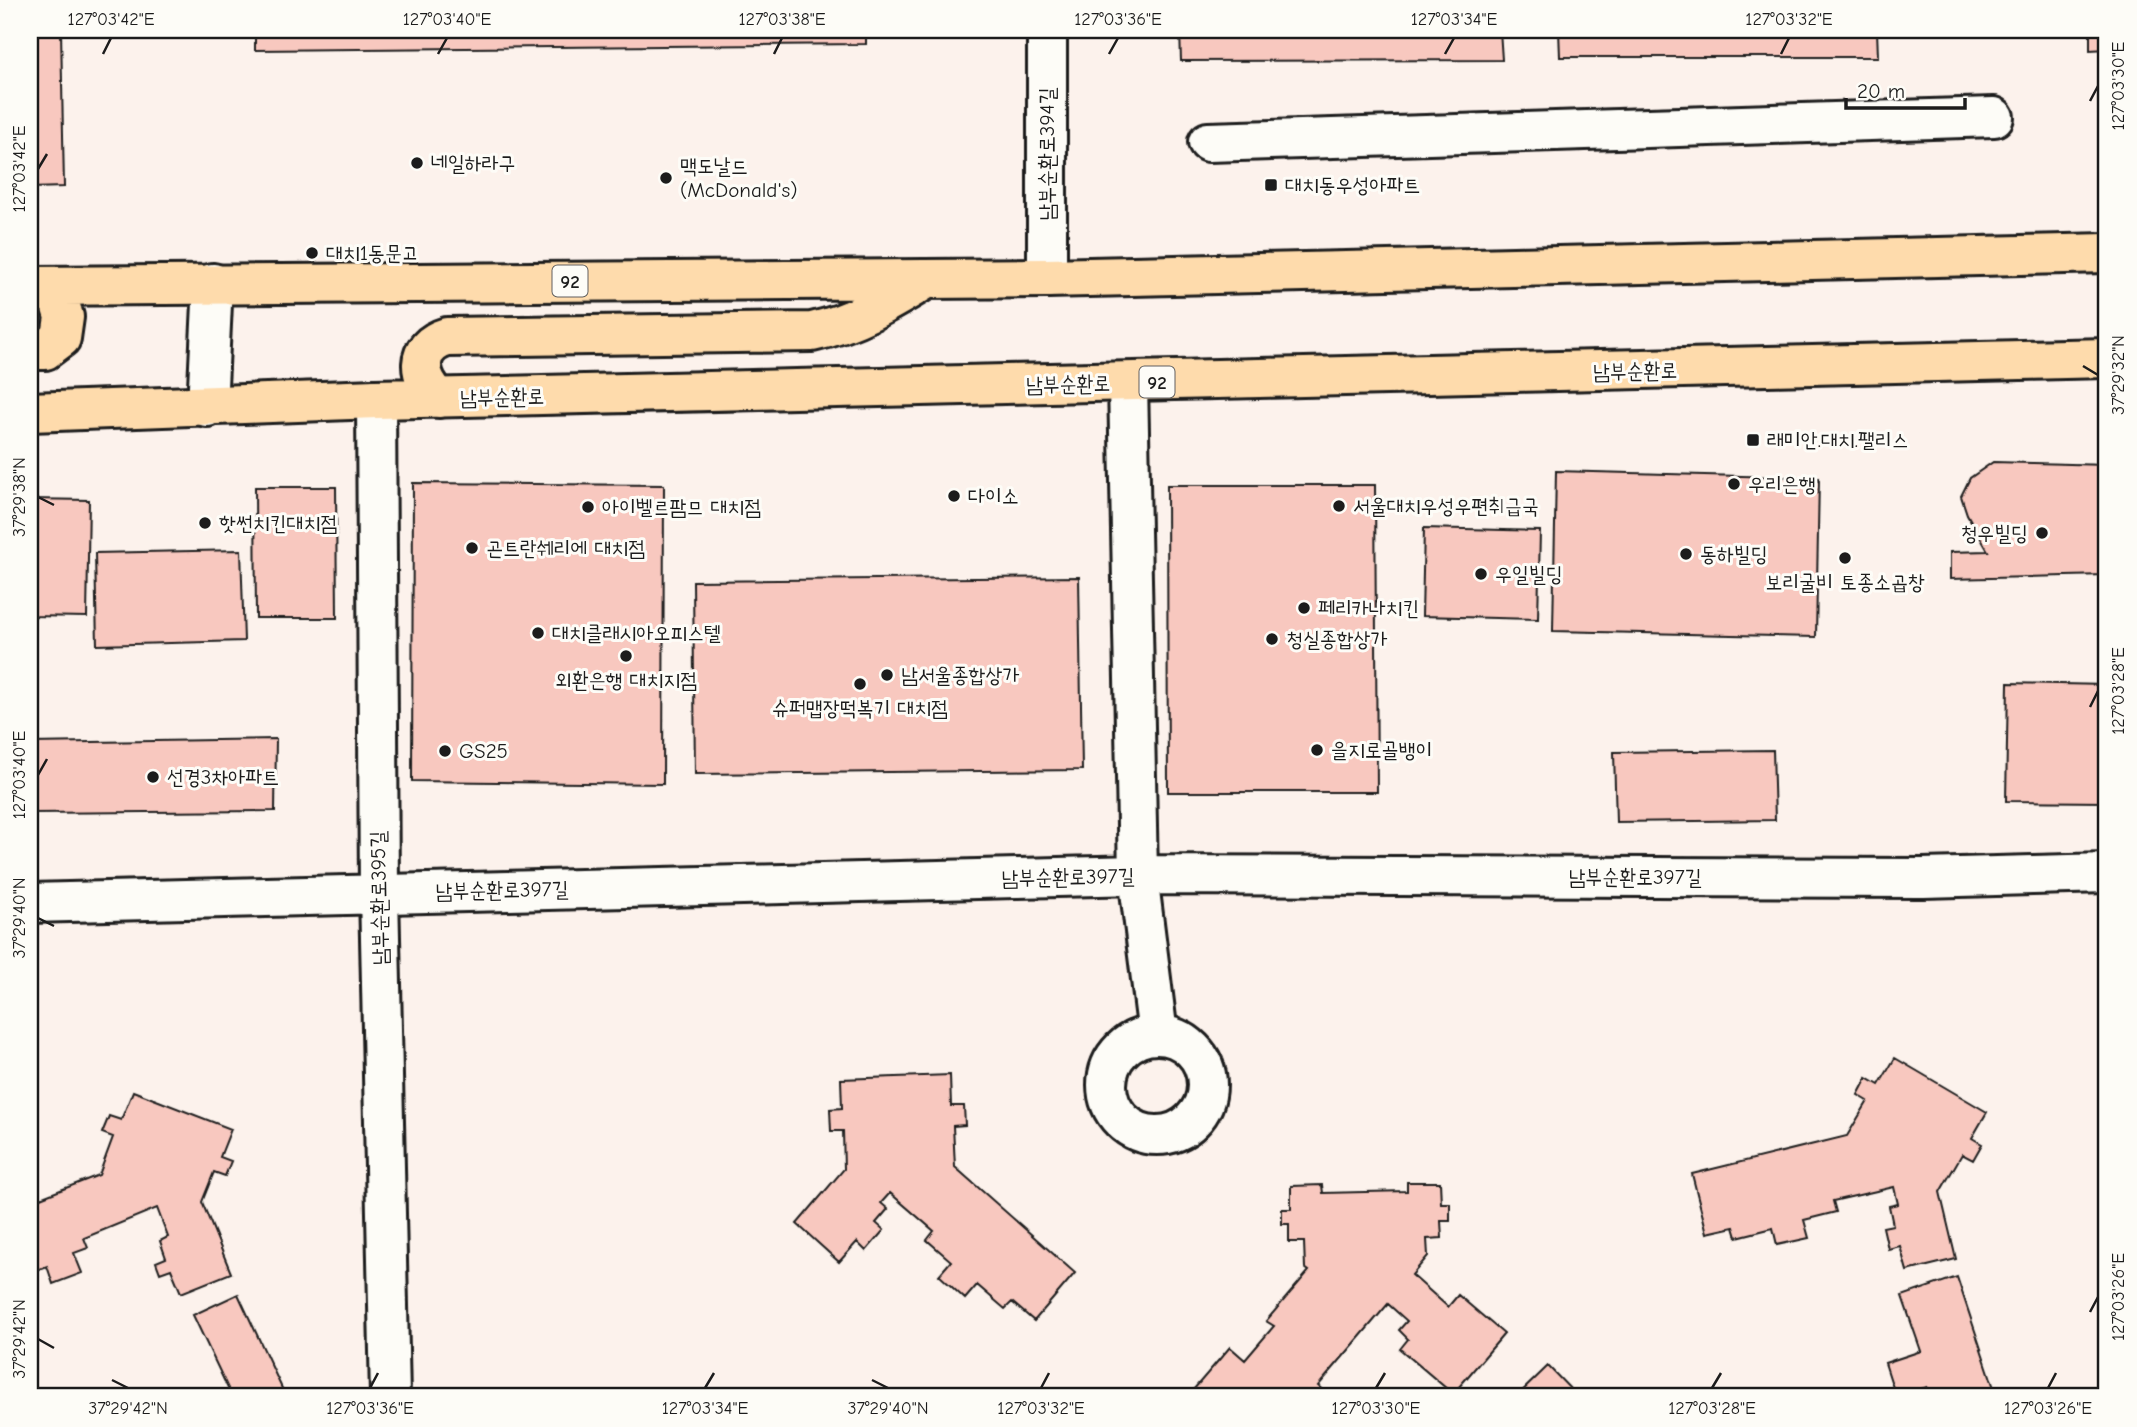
<svg xmlns="http://www.w3.org/2000/svg" width="2137" height="1427" font-family="'Comic Neue','Poor Story',sans-serif">
  <rect width="100%" height="100%" fill="#fcf2ec"/>
  <filter id="ink" filterUnits="userSpaceOnUse"><feTurbulence type="fractalNoise" baseFrequency=".0143" numOctaves="2"/><feDisplacementMap in="SourceGraphic" scale="14" xChannelSelector="R" yChannelSelector="G"/><feConvolveMatrix kernelMatrix="1 2 1 2 8 2 1 2 1" color-interpolation-filters="sRGB"/></filter>
  <g filter="url(#ink)">
    <path fill="#f8c8bf" stroke="#1c1c1c" stroke-width="2" d="M30,30H61L64,187L30,188Z
      M255,30H866V44L255,50Z
      M1180,30H1500L1502,60L1181,61Z
      M1559,30H1877L1878,57H1560Z
      M2090,30H2107V49L2090,50Z
      M1993,462L2107,465V575L1950,579V552L1988,551L1967,514L1961,496L1970,478Z
      M1556,471L1819,478L1816,637L1553,631Z
      M413,483L664,485L663,784L412,781Z
      M1167,485H1375L1377,792H1168Z
      M255,487H336L337,618H256Z
      M30,499L89,500L87,617L30,616Z
      M1424,528L1540,531L1538,619L1422,616Z
      M241,550L244,641L97,645L95,553Z
      M1079,577L1082,770L695,774L693,581Z
      M2008,683L2107,685V802L2006,801Z
      M276,739L275,811L30,813V743Z
      M1773,750L1775,820L1616,822L1614,752Z
      M1895,1058L1987,1112L1972,1138L1982,1144L1973,1160L1962,1154L1940,1192L1956,1259L1907,1271L1900,1246L1888,1249L1883,1227L1893,1225L1889,1206L1898,1204L1894,1187L1833,1201L1836,1212L1804,1220L1809,1238L1777,1245L1773,1228L1737,1237L1734,1227L1707,1233L1692,1174L1847,1136L1868,1101L1858,1095L1867,1078L1879,1085Z
      M950,1075L951,1106H964L965,1125L953,1126L955,1167L1075,1273L1034,1321L1012,1302L1005,1309L977,1285L965,1299L939,1275L951,1261L927,1240L934,1231L890,1193L881,1203L888,1209L876,1223L884,1230L866,1251L857,1242L839,1262L797,1224L844,1169L843,1131H831L830,1109L842,1108L841,1079Z
      M133,1091L231,1129L220,1157L231,1161L225,1176L214,1172L202,1202L231,1273L181,1293L171,1269L160,1273L156,1262L166,1258L160,1241L168,1237L157,1208L84,1238L88,1248L74,1253L82,1273L53,1284L47,1266L30,1273V1202L99,1175L113,1137L102,1133L109,1116L121,1120Z
      M1407,1182H1440L1441,1203H1450V1221H1441L1442,1238L1427,1239L1428,1256L1412,1275L1448,1307L1458,1295L1504,1334L1453,1394L1400,1349L1408,1339L1399,1330L1407,1321L1388,1304L1318,1386L1331,1397H1187L1230,1347L1245,1360L1274,1326L1266,1321L1309,1271L1305,1268L1304,1242H1289V1224H1282V1209H1291V1186L1322,1185L1323,1193L1407,1191Z
      M1957,1277L1997,1397H1931L1927,1387L1896,1397L1885,1363L1921,1351L1902,1296Z
      M238,1294L286,1397H232L193,1315Z
      M1548,1366L1578,1397H1516Z"/>
    <g fill="none" stroke-linecap="round" stroke-linejoin="round">
      <defs>
        <path id="minor" d="M1208,142L1994,117
          M1047,278V30
          M1128,383L1138,875L1158,1035
          M376,399L379,892L390,1397
          M207,407L213,283
          M30,903L1138,875L1923,878L2107,873
          M1107 1085a50 50 0 1 1 100 0a50 50 0 1 1-100 0Z"/>
        <path id="major" d="M30,286L1047,278L2107,253
          M30,350H45L61,338L64,317L58,297L31,286
          M439,398C417,378 413,347 447,337L812,332C854,323 889,302 925,280
          M30,412L376,399L2107,358"/>
      </defs>
      <use href="#minor" stroke="#1c1c1c" stroke-width="44"/>
      <use href="#major" stroke="#1c1c1c" stroke-width="44"/>
      <use href="#minor" stroke="#fdfcf7" stroke-width="38"/>
      <use href="#major" stroke="#fedbac" stroke-width="38"/>
    </g>
  </g>
  <path fill="none" stroke="#1c1c1c" stroke-width="2.5" d="M103,54L111,38M438,54L447,38M774,54L782,38M1109,54L1118,38M1445,54L1454,38M1781,54L1789,38M2090,101L2098,86M38,169L47,154M2083,366L2098,375M38,497L54,505M2090,707L2098,691M38,775L47,759M38,918L54,926M2090,1312L2098,1297M38,1339L54,1348M112,1380L128,1388M872,1380L888,1388M370,1388L378,1373M705,1388L714,1373M1041,1388L1049,1373M1376,1388L1385,1373M1712,1388L1721,1373M2048,1388L2056,1373"/>
  <g fill="#1c1c1c" stroke="#fdfcf7" stroke-width="2.5">
    <circle cx="417" cy="163" r="7"/>
    <circle cx="666" cy="178" r="7"/>
    <rect x="1264" y="178" width="14" height="14" rx="3.5"/>
    <circle cx="312" cy="253" r="7"/>
    <rect x="1746" y="433" width="14" height="14" rx="3.5"/>
    <circle cx="1734" cy="484" r="7"/>
    <circle cx="954" cy="496" r="7"/>
    <circle cx="1339" cy="506" r="7"/>
    <circle cx="588" cy="507" r="7"/>
    <circle cx="205" cy="523" r="7"/>
    <circle cx="2042" cy="533" r="7"/>
    <circle cx="472" cy="548" r="7"/>
    <circle cx="1686" cy="554" r="7"/>
    <circle cx="1845" cy="558" r="7"/>
    <circle cx="1481" cy="574" r="7"/>
    <circle cx="1304" cy="608" r="7"/>
    <circle cx="538" cy="633" r="7"/>
    <circle cx="1272" cy="639" r="7"/>
    <circle cx="626" cy="656" r="7"/>
    <circle cx="887" cy="675" r="7"/>
    <circle cx="860" cy="684" r="7"/>
    <circle cx="1317" cy="750" r="7"/>
    <circle cx="445" cy="751" r="7"/>
    <circle cx="153" cy="777" r="7"/>
  </g>
  <g text-anchor="middle" stroke-width="6" stroke-linejoin="round" paint-order="stroke">
    <g fill="#fdfcf7" stroke="#605f5e" stroke-width="2">
      <rect x="552.5" y="265.5" width="35" height="31" rx="5"/>
      <rect x="1139.5" y="366.5" width="35" height="31" rx="5"/>
    </g>
    <g font-size="19" font-weight="bold" fill="#1c1c1c">
      <text x="570" y="288">92</text>
      <text x="1157" y="389">92</text>
    </g>
    <g font-size="21" fill="#1c1c1c" stroke="#fdfcf7">
      <text transform="translate(1047 154) rotate(-90)" y="7">남부순환로394길</text>
      <text transform="translate(1635 371) rotate(-1)" y="7">남부순환로</text>
      <text transform="translate(1068 384) rotate(-1)" y="7">남부순환로</text>
      <text transform="translate(502 397) rotate(-1)" y="7">남부순환로</text>
      <text transform="translate(1068 877) rotate(-1)" y="7">남부순환로397길</text>
      <text x="1635" y="884">남부순환로397길</text>
      <text transform="translate(502 890) rotate(-1)" y="7">남부순환로397길</text>
      <text transform="translate(379 898) rotate(-91)" y="7">남부순환로395길</text>
    </g>
    <g font-size="21" fill="#1c1c1c" stroke="#fdfcf7" text-anchor="start">
      <text x="431" y="170">네일하라구</text>
      <text x="680" y="173">맥도날드<tspan x="680" dy="24">(McDonald's)</tspan></text>
      <text x="1285" y="192">대치동우성아파트</text>
      <text x="326" y="260">대치1동문고</text>
      <text x="1767" y="447">래미안.대치.팰리스</text>
      <text x="1748" y="491">우리은행</text>
      <text x="968" y="503">다이소</text>
      <text x="1353" y="513">서울대치우성우편취급국</text>
      <text x="602" y="514">아이벨르팜므 대치점</text>
      <text x="219" y="530">핫썬치킨대치점</text>
      <text x="2028" y="540" text-anchor="end">청우빌딩</text>
      <text x="486" y="555">곤트란쉐리에 대치점</text>
      <text x="1700" y="561">동하빌딩</text>
      <text x="1495" y="581">우일빌딩</text>
      <text x="1845" y="589" text-anchor="middle">보리굴비 토종소곱창</text>
      <text x="1318" y="615">페리카나치킨</text>
      <text x="552" y="640">대치클래시아오피스텔</text>
      <text x="1286" y="646">청실종합상가</text>
      <text x="901" y="682">남서울종합상가</text>
      <text x="626" y="687" text-anchor="middle">외환은행 대치지점</text>
      <text x="860" y="715" text-anchor="middle">슈퍼맵장떡복기 대치점</text>
      <text x="1331" y="757">을지로골뱅이</text>
      <text x="459" y="758">GS25</text>
      <text x="167" y="784">선경3차아파트</text>
    </g>
  </g>
  <rect width="2137" height="1427" fill="none" stroke="#fdfcf7" stroke-width="77"/>
  <path d="M1846 98v10h119v-10" fill="none" stroke="#1c1c1c" stroke-width="3.5"/>
  <text x="1857" y="98" font-size="21" fill="#1c1c1c" stroke="#fdfcf7" stroke-width="5" paint-order="stroke">20 m</text>
  <rect x="38" y="38" width="2060" height="1350" fill="none" stroke="#1c1c1c" stroke-width="2.5"/>
  <g font-size="18" text-anchor="middle" fill="#1c1c1c">
    <text x="111" y="25">127°03'42"E</text>
    <text x="447" y="25">127°03'40"E</text>
    <text x="782" y="25">127°03'38"E</text>
    <text x="1118" y="25">127°03'36"E</text>
    <text x="1454" y="25">127°03'34"E</text>
    <text x="1789" y="25">127°03'32"E</text>
    <text transform="translate(2118 86) rotate(-90)" y="6">127°03'30"E</text>
    <text transform="translate(19 169) rotate(-90)" y="6">127°03'42"E</text>
    <text transform="translate(2118 375) rotate(-90)" y="6">37°29'32"N</text>
    <text transform="translate(19 497) rotate(-90)" y="6">37°29'38"N</text>
    <text transform="translate(2118 691) rotate(-90)" y="6">127°03'28"E</text>
    <text transform="translate(19 775) rotate(-90)" y="6">127°03'40"E</text>
    <text transform="translate(19 918) rotate(-90)" y="6">37°29'40"N</text>
    <text transform="translate(2118 1297) rotate(-90)" y="6">127°03'26"E</text>
    <text transform="translate(19 1339) rotate(-90)" y="6">37°29'42"N</text>
    <text x="128" y="1414">37°29'42"N</text>
    <text x="370" y="1414">127°03'36"E</text>
    <text x="705" y="1414">127°03'34"E</text>
    <text x="888" y="1414">37°29'40"N</text>
    <text x="1041" y="1414">127°03'32"E</text>
    <text x="1376" y="1414">127°03'30"E</text>
    <text x="1712" y="1414">127°03'28"E</text>
    <text x="2048" y="1414">127°03'26"E</text>
  </g>
</svg>
